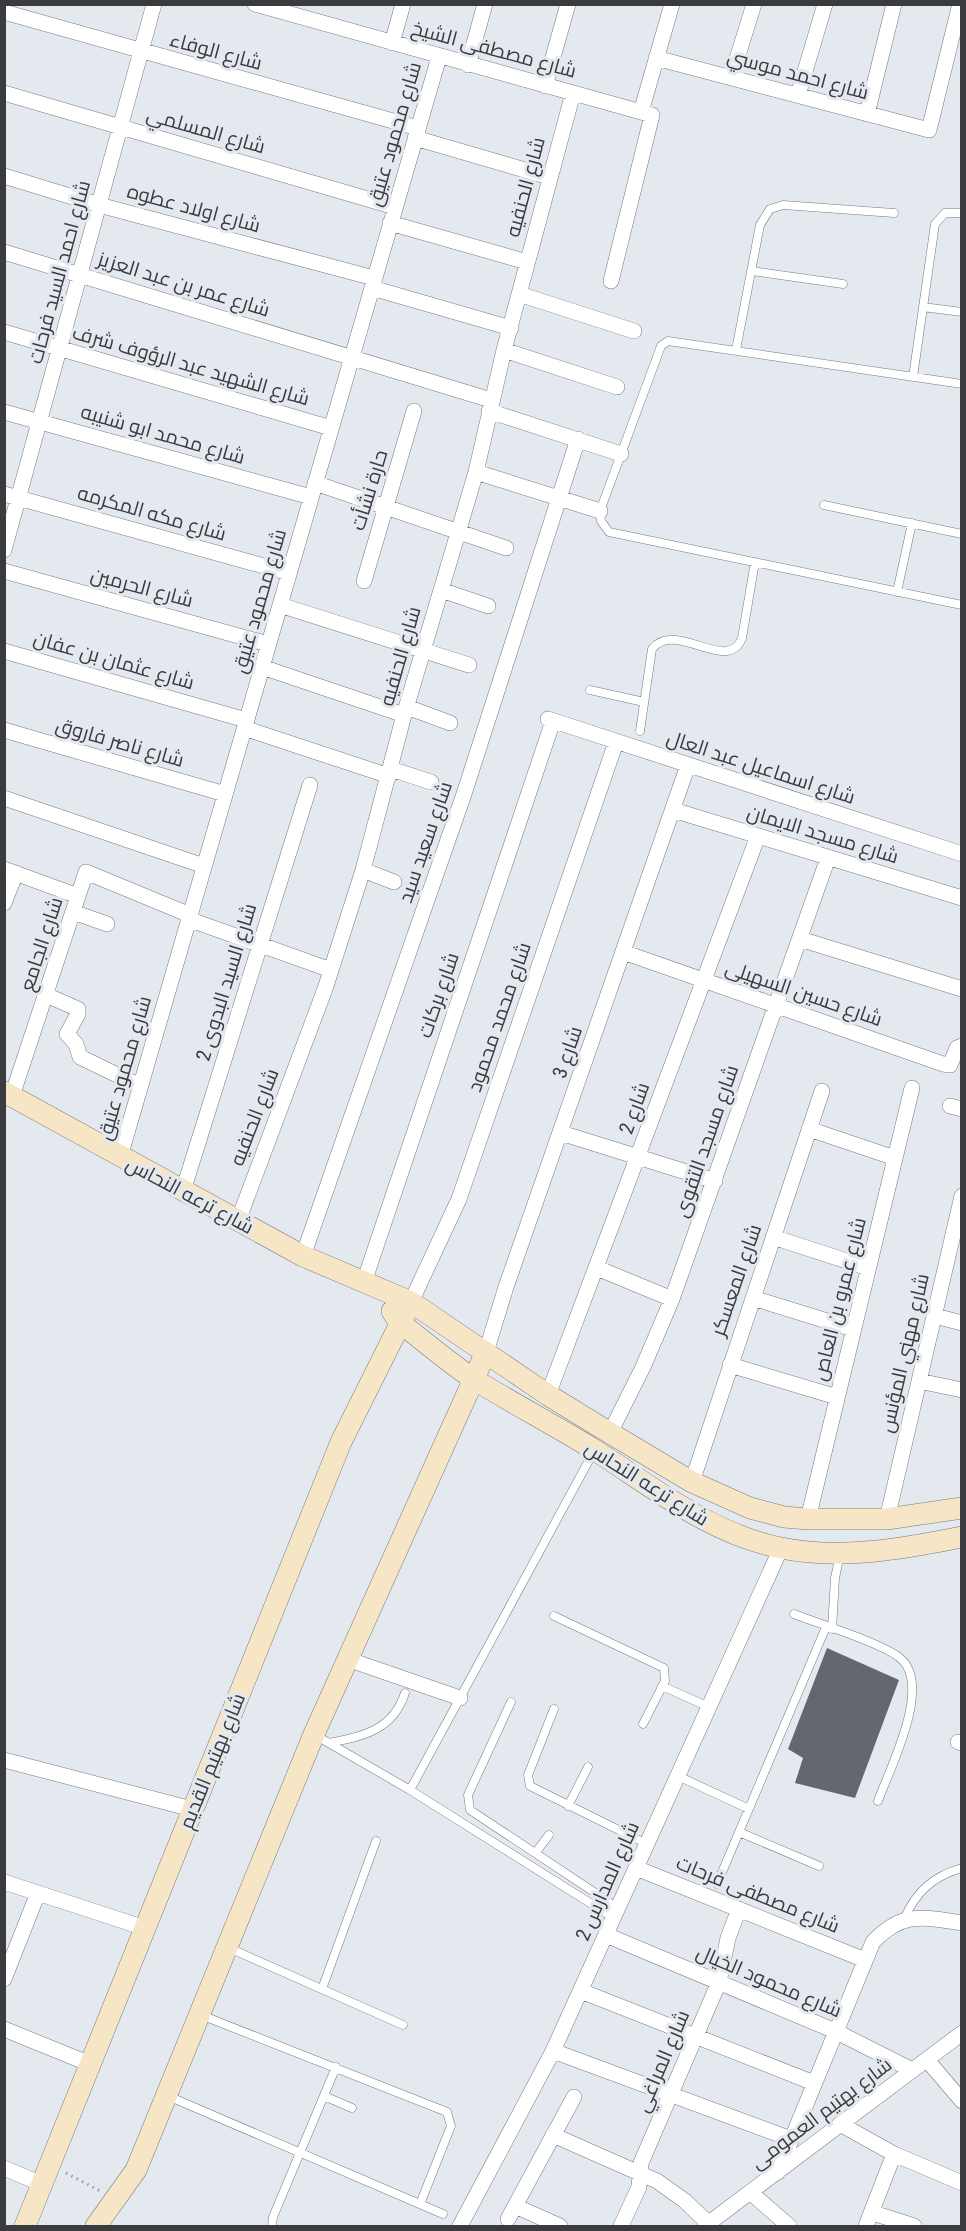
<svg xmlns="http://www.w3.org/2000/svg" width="966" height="2231" font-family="'Roboto Condensed',Cairo,sans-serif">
  <rect width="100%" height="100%" fill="#e4e8ef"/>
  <path fill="#63676e" d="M827,1648L899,1680L855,1798L795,1783L803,1758L788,1749Z"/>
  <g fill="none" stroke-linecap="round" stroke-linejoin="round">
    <defs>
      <path id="lane" d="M752,271L843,284
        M923,307L962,312
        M736,350L760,225L770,209L783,205L894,213
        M913,377L935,224L945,213H962
        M962,384L668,341L661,346L600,511L601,521L609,532L962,605
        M824,505L962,534
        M897,592L912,523
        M590,690L644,702
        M640,731L652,649C675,619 728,675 742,638L755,562
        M794,1614C819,1624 882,1643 900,1658C933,1685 890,1768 878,1801
        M554,1616L664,1668L665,1681L643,1724
        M832,1629L835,1578L840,1554
        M662,1686L709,1707
        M511,1702L468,1795L470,1810L618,1908
        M554,1709L528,1775L530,1786L647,1844
        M315,1735L410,1790L614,1918
        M329,1743C364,1736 393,1730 405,1693
        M678,1776L749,1809
        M410,1790L594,1451
        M568,1806L588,1767
        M739,1832L819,1866
        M536,1852L549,1835
        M717,1884L826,1627
        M904,1919C916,1892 933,1876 962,1868
        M229,1948L403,2025
        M322,1989L376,1841
        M201,2015L447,2112L451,2126L420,2204
        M168,2096L443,2214
        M324,2096L352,2108
        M272,2226L273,2217L336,2067"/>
      <path id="street" d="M255,4L652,115L611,281
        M4,12L418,128
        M392,43L403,4
        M656,58L929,130L960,4
        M468,65L485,4
        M731,78L754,4
        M545,86L568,4
        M4,93L395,207
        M798,95L825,4
        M641,112L672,4
        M867,114L894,4
        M415,138L549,177
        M4,176L99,205L374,278
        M390,223L527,262
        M4,252L491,400
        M372,288L511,328
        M519,294L634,331
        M4,332L331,428
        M504,350L617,387
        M489,411L621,454
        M4,412L311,497
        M476,472L600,511
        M315,483L506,548
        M4,494L289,573
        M4,550L154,4
        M4,571L268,644
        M364,581L414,411
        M441,590L488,606
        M280,605L469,665
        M4,651L246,720
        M262,667L404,715
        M407,707L450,723
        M548,719L962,854
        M244,728L389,776
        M4,730L225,794
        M391,769L431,782
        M4,798L204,866
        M673,810L962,898
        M4,869L78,896
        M363,870L394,882
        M4,903L16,873
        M73,912L107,924
        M188,919L331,970
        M800,939L962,989
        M623,952L943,1064L950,1065L957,1048L962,1046
        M46,995L78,1009V1014L67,1034L76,1044L80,1057L140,1086
        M12,1096L86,872L190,915
        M950,1106L962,1109
        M809,1129L895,1158
        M561,1133L715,1181
        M120,1157L439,57
        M183,1191L310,785
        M238,1221L325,989L363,870L404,715L476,472L504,350L573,93
        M773,1237L868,1268
        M303,1256L464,794L578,439
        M597,1268L672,1299
        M364,1282L553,721
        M753,1298L853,1329
        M411,1302L459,1199L616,742
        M935,1316L962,1323
        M486,1352L506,1287L688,765
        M730,1365L837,1397
        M919,1381L962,1390
        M548,1395L758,836
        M610,1433L643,1367L672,1299L828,858
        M692,1482L822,1091
        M808,1519L912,1088
        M887,1519L962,1196
        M347,1659L460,1698
        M958,1742L962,1743
        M4,1760L192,1809
        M636,1868L865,1960
        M4,1882L145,1928
        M606,1935L835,2031L912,2070
        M4,1979L38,1893
        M581,1991L814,2083
        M4,2029L90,2064
        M553,2051L791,2139
        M927,2060L962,2101
        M840,2124L894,2154L962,2183
        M553,2135L657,2181L685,2201L709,2224
        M4,2168L44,2185
        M778,2172L873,1942C902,1911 922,1917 962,1923
        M750,2192L789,2226
        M515,2206L560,2226
        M873,2213L914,2226
        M508,2219L574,2097
        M460,2226L553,2051L781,1548
        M621,2226L639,2187L641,2163L719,1982L728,1938L739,1909
        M705,2226L962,2033
        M866,2226L894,2154"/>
      <path id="secondary" d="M4,1092L303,1256L411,1302L548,1395L610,1433L692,1482L750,1508L784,1517L808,1519H887L962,1508
        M392,1311L399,1322C424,1341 449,1363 475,1380C514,1404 554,1425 593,1449C653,1487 710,1534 781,1548C841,1560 902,1549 962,1537
        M25,2226L341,1442L411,1302
        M96,2226L136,2170L314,1734L486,1352"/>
    </defs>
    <use href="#lane" stroke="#767a81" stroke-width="9"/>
    <use href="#street" stroke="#767a81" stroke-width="16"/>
    <use href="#secondary" stroke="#767a81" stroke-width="22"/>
    <path stroke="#989ba0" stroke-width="3" stroke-dasharray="1.5 4.5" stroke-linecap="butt" d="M66,2173L100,2191"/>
    <use href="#lane" stroke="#fff" stroke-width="8"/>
    <use href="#street" stroke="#fff" stroke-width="15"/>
    <use href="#secondary" stroke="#f7e6c6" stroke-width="21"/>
  </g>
  <g text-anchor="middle" stroke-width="6" stroke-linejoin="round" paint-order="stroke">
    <g font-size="20" fill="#3a3b3e" stroke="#e4e8ef">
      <text transform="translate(494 49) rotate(15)" y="7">شارع مصطفى الشيخ</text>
      <text transform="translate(216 51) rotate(15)" y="7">شارع الوفاء</text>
      <text transform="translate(798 74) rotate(15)" y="7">شارع احمد موسي</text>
      <text transform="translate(206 130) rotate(16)" y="7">شارع المسلمي</text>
      <text transform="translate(394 134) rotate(-74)" y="7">شارع محمود عتيق</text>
      <text transform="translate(525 187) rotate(-75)" y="7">شارع الحنفيه</text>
      <text transform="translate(194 208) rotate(15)" y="7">شارع اولاد عطوه</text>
      <text transform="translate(59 272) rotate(-75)" y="7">شارع احمد السيد فرحات</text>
      <text transform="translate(184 284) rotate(17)" y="7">شارع عمر بن عبد العزيز</text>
      <text transform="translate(191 365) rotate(16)" y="7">شارع الشهيد عبد الرؤوف شرف</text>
      <text transform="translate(163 434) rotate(16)" y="7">شارع محمد ابو شنيبه</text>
      <text transform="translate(369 490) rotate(-73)" y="7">حارة نشأت</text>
      <text transform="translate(152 513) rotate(16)" y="7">شارع مكه المكرمه</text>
      <text transform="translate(142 587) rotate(15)" y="7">شارع الحرمين</text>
      <text transform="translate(259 601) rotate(-74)" y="7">شارع محمود عتيق</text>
      <text transform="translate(400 656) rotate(-74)" y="7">شارع الحنفيه</text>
      <text transform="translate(114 660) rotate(16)" y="7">شارع عثمان بن عفان</text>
      <text transform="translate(120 742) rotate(16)" y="7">شارع ناصر فاروق</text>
      <text transform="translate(761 767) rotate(18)" y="7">شارع اسماعيل عبد العال</text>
      <text transform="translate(823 834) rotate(17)" y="7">شارع مسجد الايمان</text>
      <text transform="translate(425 842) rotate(-71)" y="7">شارع سعيد سيد</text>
      <text transform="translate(41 944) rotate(-72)" y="7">شارع الجامع</text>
      <text transform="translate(226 982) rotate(-73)" y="7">شارع السيد البدوى 2</text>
      <text transform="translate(804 993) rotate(19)" y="7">شارع حسين السهيلى</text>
      <text transform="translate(438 995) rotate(-71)" y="7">شارع بركات</text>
      <text transform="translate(499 1017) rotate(-71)" y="7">شارع محمد محمود</text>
      <text transform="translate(567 1052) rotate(-71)" y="7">شارع 3</text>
      <text transform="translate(124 1068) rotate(-74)" y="7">شارع محمود عتيق</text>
      <text transform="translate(634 1108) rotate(-70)" y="7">شارع 2</text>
      <text transform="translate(254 1117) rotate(-69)" y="7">شارع الحنفيه</text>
      <text transform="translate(706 1141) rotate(-71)" y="7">شارع مسجد التقوى</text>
      <text transform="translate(190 1195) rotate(28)" y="7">شارع ترعه النحاس</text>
      <text transform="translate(736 1280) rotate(-71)" y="7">شارع المعسكر</text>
      <text transform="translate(839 1299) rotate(-76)" y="7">شارع عمرو بن العاص</text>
      <text transform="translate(904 1353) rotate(-77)" y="7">شارع مهني المؤنس</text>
      <text transform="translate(647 1483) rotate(32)" y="7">شارع ترعه النحاس</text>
      <text transform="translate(212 1761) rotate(-68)" y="7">شارع بهتيم القديم</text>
      <text transform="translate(607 1881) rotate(-66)" y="7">شارع المدارس 2</text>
      <text transform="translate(758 1894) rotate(22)" y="7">شارع مصطفى فرحات</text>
      <text transform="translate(769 1981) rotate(23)" y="7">شارع محمود الخيال</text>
      <text transform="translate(662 2061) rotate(-67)" y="7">شارع المراغي</text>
      <text transform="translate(821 2113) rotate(-37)" y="7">شارع بهتيم العمومى</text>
    </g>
  </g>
  <rect width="966" height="2231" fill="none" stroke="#3a3b3e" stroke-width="12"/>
</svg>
